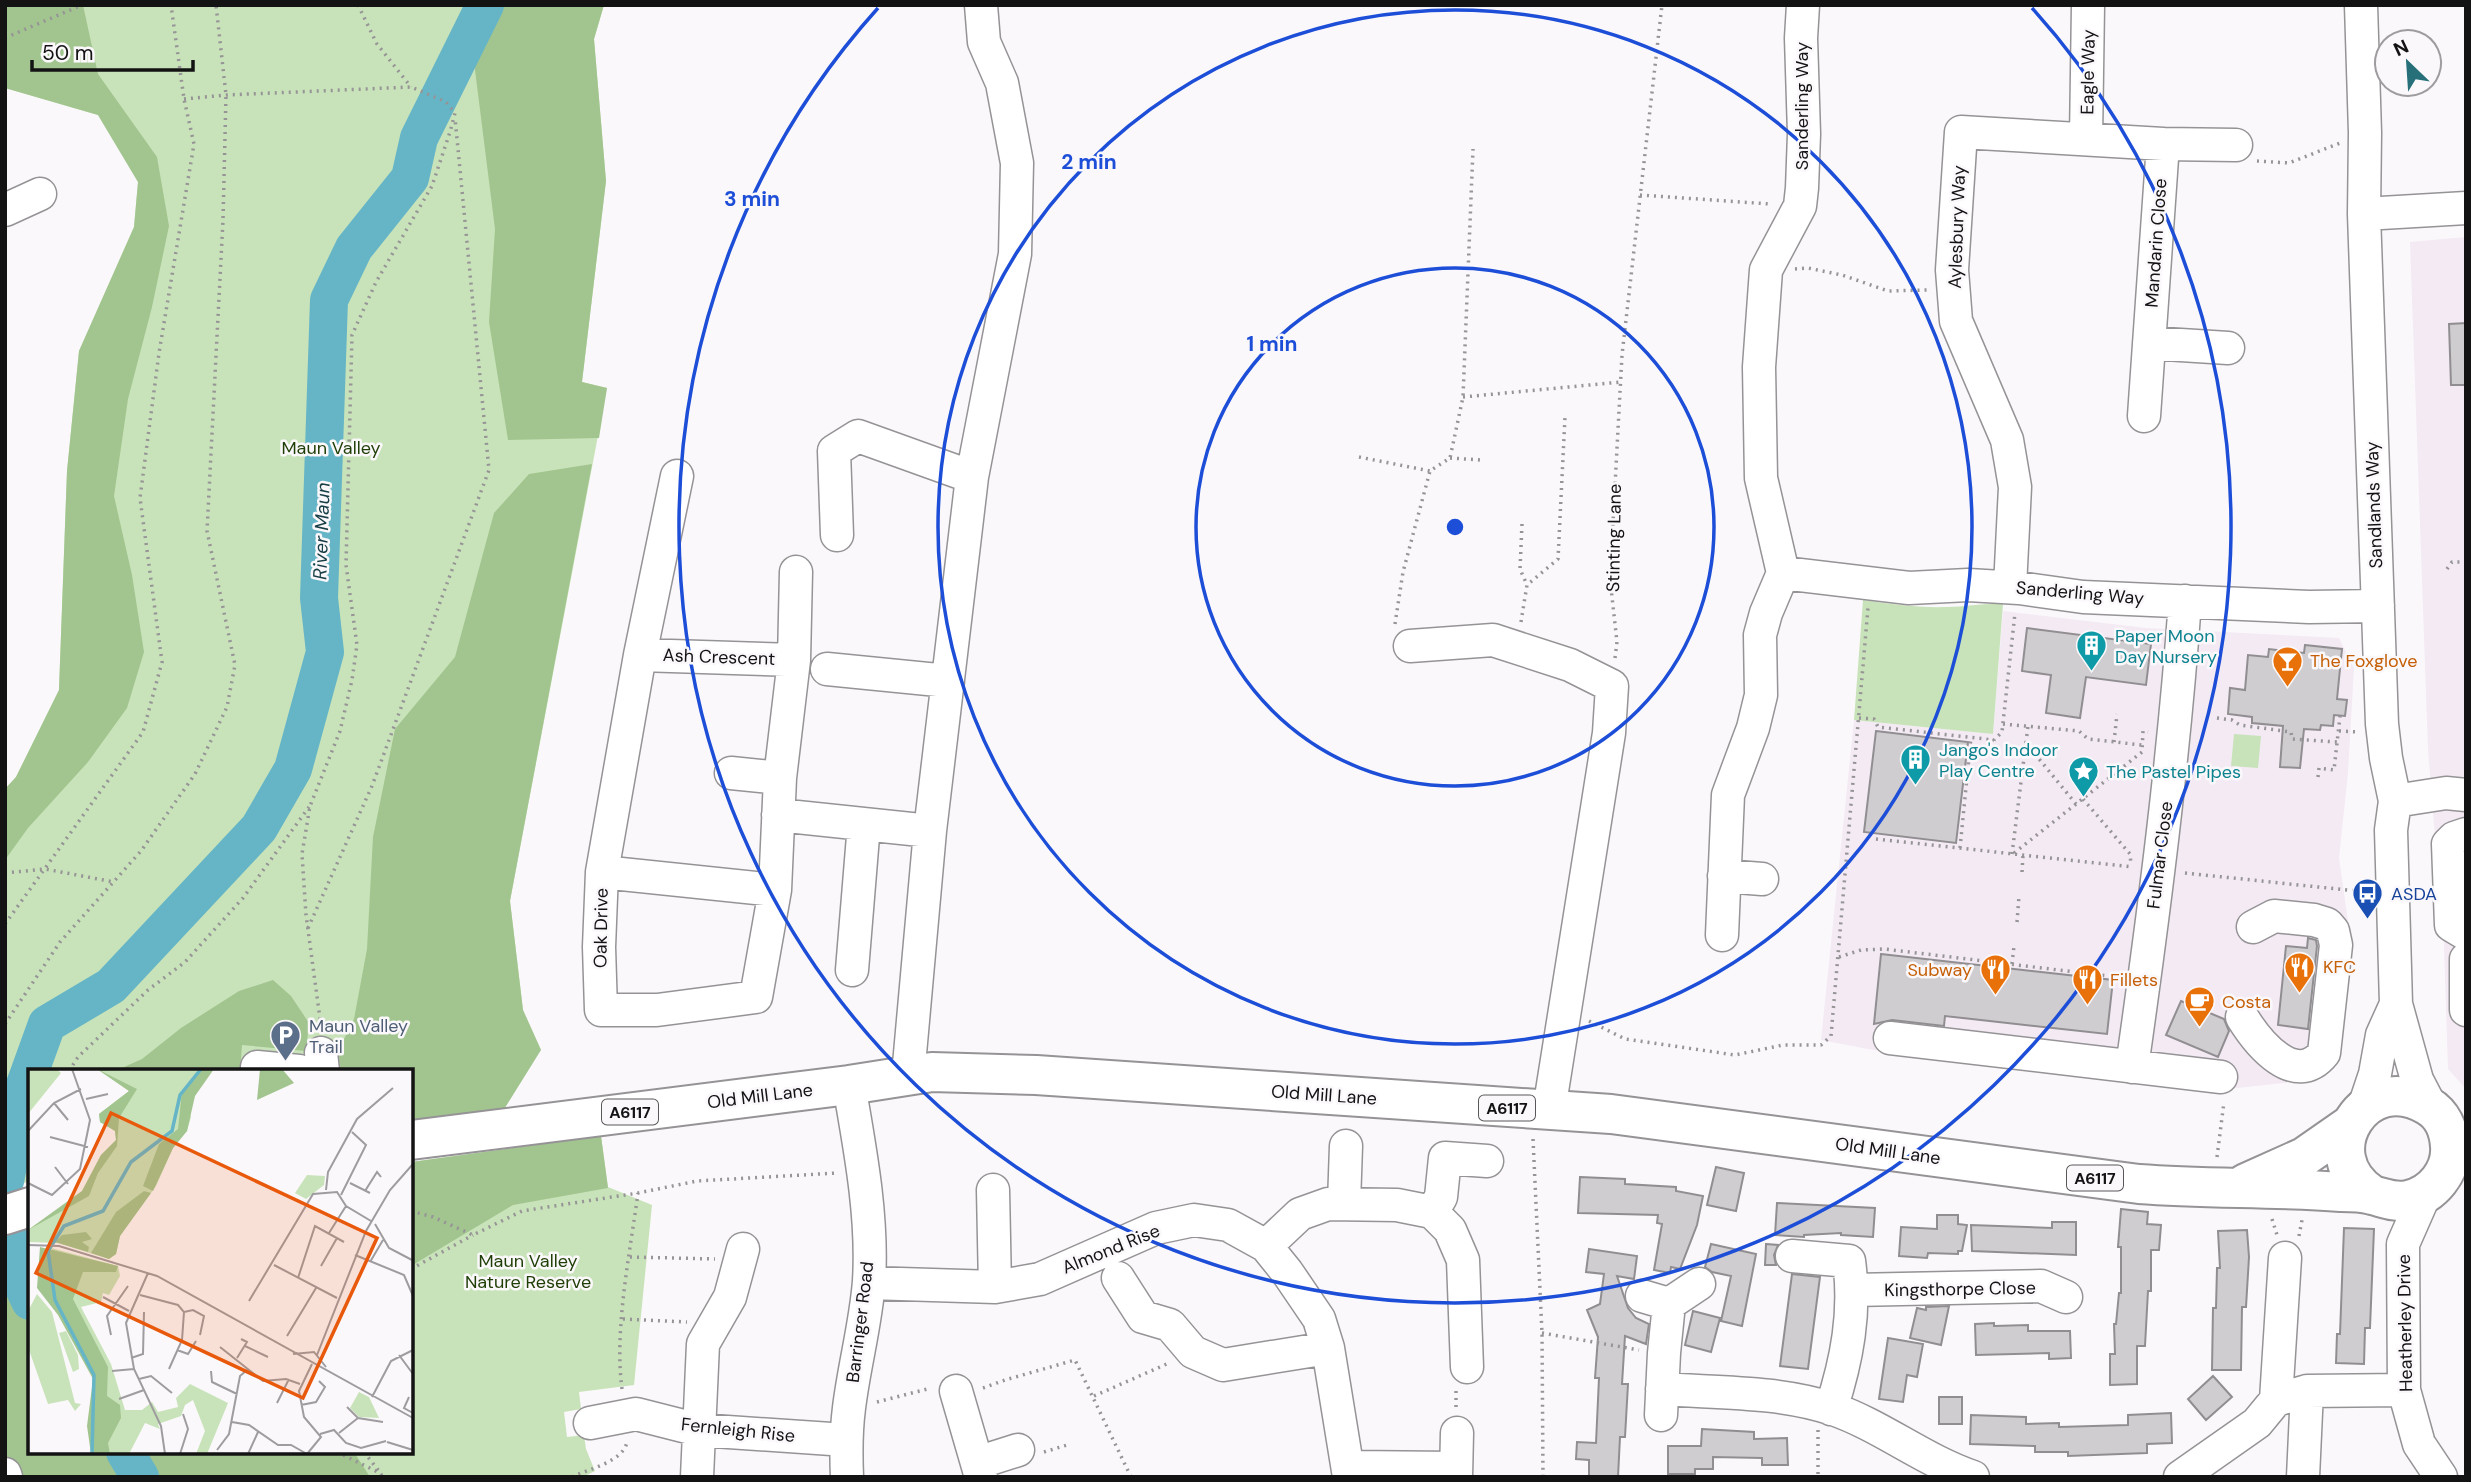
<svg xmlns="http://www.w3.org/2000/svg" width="2471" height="1482" font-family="'DM Sans',sans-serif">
  <rect width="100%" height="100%" fill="#fbf8fb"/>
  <path fill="#f3eaf4" d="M2466,237V1089L2448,1069L2444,947L2428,750L2410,242Z
    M2003,611L2146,628L2339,638L2354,668L2348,773L2339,858L2348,921L2332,1055L2310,1080L2219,1090L1873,1050L1821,1040L1854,720L1993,734Z"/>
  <path fill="#c8e3b9" d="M5,5H604L594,39L606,181L582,382L607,388L510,901L523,1010L541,1050L411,1071H30V1181L5,1190V789L16,777L59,690L67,471L79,351L134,227L138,182L98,115L5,88Z
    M1863,600C1891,604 1918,608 1947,607C1966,607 1984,603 2003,604L1993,734L1854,720Z
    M2234,734L2261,736L2258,768L2231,766Z
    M601,1136L608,1187L652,1205L634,1385L579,1392L581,1409L564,1412L567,1437L584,1435L586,1449L595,1471L583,1477H161L144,1452H411V1162Z"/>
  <path fill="#a2c58f" d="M5,5H83L98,74L157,157L169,226L152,307L128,399L114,496L132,575L144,652L127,708L88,762L28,828L5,860V789L16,777L59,690L67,471L79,351L134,227L138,182L98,115L5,88Z
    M503,5H604L594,39L606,181L582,382L607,388L599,438L508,440L489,322L495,229L474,62Z
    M592,464L510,901L523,1010L541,1050L503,1111L411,1122V1071H341L338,1051L354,1019L367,949L373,837L395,729L455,657L494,513L529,474Z
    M273,980L291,996L309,1023L306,1051L242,1045L240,1071H115L142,1059L181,1028L239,991Z
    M601,1136L608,1188L513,1205L411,1266V1162Z
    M30,1234V1452H354L370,1477H16L5,1453V1244Z"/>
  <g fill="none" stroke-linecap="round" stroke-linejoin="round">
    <path stroke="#65b5c7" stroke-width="38" d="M30,1071L47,1024L111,986L259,828L293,769L325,652L319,598L329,300L354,248L410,178L419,138L485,5
      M5,1181L23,1090L30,1071
      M5,1201L15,1268L30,1301
      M125,1452L140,1477"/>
  </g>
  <path fill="#d0cdd0" stroke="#918e91" stroke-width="2" d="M2466,323V385H2451L2449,324Z
    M2027,628L2151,644L2146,685L2086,677L2080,718L2046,713L2051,675L2022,671Z
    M2305,645L2342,649L2337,699L2347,700L2345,716L2334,715L2333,726L2321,725L2320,730L2304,729L2300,768L2280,767L2283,726L2252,723V717L2228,714L2230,688L2245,690L2248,655L2268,657L2269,649L2304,653Z
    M1876,731L1968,742L1956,843L1864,832Z
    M2308,938L2316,940L2317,946L2308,1029L2278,1025L2286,946L2307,948Z
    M1881,954L2113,980L2107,1034L1945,1016L1944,1026L1892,1020L1874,1024Z
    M2181,1001L2224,1019L2229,1031L2218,1057L2166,1035Z
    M1716,1167L1744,1173L1736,1211L1707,1205Z
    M1580,1177L1625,1179V1184L1676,1187V1191L1703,1196L1697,1225L1680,1269L1671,1267L1670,1273L1654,1270L1662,1224L1657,1223L1658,1215L1578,1213Z
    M1777,1203L1875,1208L1873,1237L1841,1235V1233L1804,1235V1237L1775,1235Z
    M2121,1209L2148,1212L2147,1224L2161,1225L2159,1250H2151V1291H2148L2145,1346H2137V1384L2110,1385V1354H2115L2114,1324H2116L2119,1293H2121V1247H2118Z
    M1937,1215H1958V1224L1967,1225L1962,1251H1958V1254L1928,1253L1927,1258L1899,1256L1901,1227L1937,1229Z
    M2052,1222H2076V1255L1972,1251L1971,1225L2052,1228Z
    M2344,1228L2374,1229L2370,1328H2365L2364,1364L2336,1363L2337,1334H2340Z
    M2247,1230L2249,1257L2246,1307H2242L2241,1370H2212L2213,1308H2216L2217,1268H2220L2218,1231Z
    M1711,1244L1756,1254L1742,1326L1721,1321L1731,1276L1712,1272L1705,1267Z
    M1766,1244L1778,1245L1774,1255L1776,1265H1765Z
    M1589,1249L1637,1256L1634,1279L1617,1276L1628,1308L1636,1318L1649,1324L1646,1344L1625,1336L1622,1384H1628L1625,1437H1620L1618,1477H1589V1460L1576,1459L1577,1442L1596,1443L1599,1378H1595L1598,1337L1587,1310L1600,1304L1604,1274L1586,1272Z
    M1792,1274L1820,1277L1808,1369L1780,1366Z
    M1949,1306L1941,1345L1910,1338L1917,1308L1926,1310V1307Z
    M1693,1311L1720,1318L1711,1352L1685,1345Z
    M1994,1323V1326L2028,1325V1331H2070L2071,1358L2049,1359V1353L1976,1355L1975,1324Z
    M1888,1338L1923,1344L1917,1377L1907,1375L1903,1402L1879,1399Z
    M2213,1376L2232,1397L2206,1420L2188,1399Z
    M1939,1397H1962V1424H1939Z
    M2171,1413L2172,1443L2147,1444V1453L2068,1456V1452H2035V1446L1970,1444L1971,1415L2026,1417V1424L2059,1423V1427L2128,1425V1415Z
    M1702,1429L1754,1432V1439L1787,1438L1788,1465H1762V1458L1713,1457V1469H1695V1474H1668V1446H1701Z"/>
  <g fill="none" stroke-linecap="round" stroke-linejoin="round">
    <defs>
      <path id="minor" d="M2361,5L2365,133L2364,214L2382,724L2386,758L2395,801L2391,830L2396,1004L2417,1080L2431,1107
        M2086,139L2088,5
        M5,210L40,194
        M2364,214L2466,208
        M2149,343L2228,348
        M2144,416L2163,144
        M677,476L640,655L602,872L599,947L601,1010H657L756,997L775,890L780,778L794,660
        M837,535L834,451L858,436L972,477
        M1783,573L1909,588L1968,585L2019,588L2083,597L2309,607L2378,606
        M2010,587L2015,487L2007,440L1956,321L1952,270L1961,132L2163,144L2236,145
        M1410,646L1493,640L1570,665L1612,686L1609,733L1549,1110
        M640,655L794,660L796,572
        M827,669L948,681
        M731,773L780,778
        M2395,801L2446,793L2466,795
        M778,815L930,831
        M2466,834L2454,838L2448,844L2451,925L2466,934
        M602,872L775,890
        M1724,876L1762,879
        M1722,935L1728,795L1753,728L1761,695L1760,635L1766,613L1783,573L1761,478L1759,367L1766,270L1800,206L1802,188L1804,134L1801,38L1803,5
        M2466,959V1010
        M852,970L864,824
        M2242,1017C2258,1043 2295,1089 2324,1053L2336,945L2333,931L2327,924L2314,920L2274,916L2253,927
        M1890,1038L2221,1077
        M321,1053L323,1071
        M257,1067L299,1071
        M2132,1067C2154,912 2174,757 2185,601
        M908,1076L930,831L972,477L1015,254L1017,163L1002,83L984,42L981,5
        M2364,1107L2375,1074L2382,1035L2396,1004
        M993,1190L995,1287
        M2425,1194L2403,1244L2404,1390L2419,1444L2441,1477
        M1344,1203L1346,1146
        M1432,1212L1441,1197L1445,1158L1487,1161
        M1266,1246L1300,1214L1328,1204L1397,1205L1432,1212L1450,1230L1463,1260L1467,1367
        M1792,1256L1849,1261C1856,1312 1847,1360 1831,1409
        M1118,1278L1143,1317L1170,1325L1193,1352L1223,1365L1328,1348
        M869,1283L995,1287L1040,1279L1156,1228L1194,1220L1228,1225L1266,1246L1287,1272L1319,1319L1328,1348L1349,1477
        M1853,1290L2041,1286L2066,1297
        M1642,1296L1669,1304
        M1662,1389C1718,1393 1779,1391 1833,1409C1882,1426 1923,1460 1973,1477
        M956,1391L981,1477
        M2276,1400L2285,1258
        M1661,1415L1664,1353L1669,1304L1699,1284
        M590,1423L636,1414L699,1430L846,1440
        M977,1463L1018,1450
        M1349,1467L1456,1468
        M5,1474L6,1477
        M697,1477L703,1344L730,1297L743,1249
        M847,1477C846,1454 846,1431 849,1408C854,1366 866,1323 869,1281C873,1216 860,1149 849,1085
        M1456,1477L1457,1433
        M2180,1477L2257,1423L2276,1400L2307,1391L2404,1390
        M2303,1477L2307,1391"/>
      <path id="major" d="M411,1140L849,1085L932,1072L1036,1075L1611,1114L2139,1184C2206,1189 2273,1187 2341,1192C2351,1192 2362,1192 2372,1195C2385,1198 2394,1203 2408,1200C2433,1195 2452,1171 2450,1146C2449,1130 2442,1114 2428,1106C2366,1067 2311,1154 2371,1194
        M2246,1183L2304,1157L2350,1125
        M5,1215L30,1207"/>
    </defs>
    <use href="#minor" stroke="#959396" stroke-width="35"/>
    <use href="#major" stroke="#959396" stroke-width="42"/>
    <path stroke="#969496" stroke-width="3.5" stroke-dasharray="2 5" stroke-linecap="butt" d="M358,5L377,44L411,87
      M5,38L82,5
      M184,99L226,95L411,87L446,102L455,113L450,132L432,186L376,282L352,335L346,565L357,645L352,680L340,731L310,806L302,854L306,915L321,1026
      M2257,161L2289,163L2340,143
      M1640,195L1770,204
      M1795,269L1808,268L1842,275L1888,291L1927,290
      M1463,397L1621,382
      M1359,457L1430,471
      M1450,458L1481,460
      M1522,524L1520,569L1527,585
      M2447,569L2452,562H2466
      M1521,622L1527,585L1558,559L1565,417
      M1395,624L1403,572L1430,471L1450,458L1463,397L1473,149
      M1615,658L1617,642L1610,579L1622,355L1662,5
      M1859,718L1874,719L1878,727L1994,740
      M2217,718L2232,720L2240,725L2291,732L2292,739L2337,742
      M2003,724L2079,731L2088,739L2142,745
      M2339,731L2358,732
      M2114,742L2117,714
      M2026,743L2076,804
      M1999,754L1994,740L2002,732L2015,613
      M2318,777L2319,768L2334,770L2340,716
      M2083,799L2130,854L2131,864
      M1876,839L2133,867
      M1960,848L1971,737
      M2014,853L2142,752L2143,731L2148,732
      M2012,854L2028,726
      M2022,872L2023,855
      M5,873L45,869L114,882
      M2185,873L2366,892
      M2017,922L2019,896
      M5,924L143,732L162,662L140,498L159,353L194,144L184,99L171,5
      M308,928L372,786L489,470L455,118
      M1839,957L1861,950L1884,949L2117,977
      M2012,964L2014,946
      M1589,1021L1625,1039L1735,1055L1783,1045H1821L1831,1036L1868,608
      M5,1024L60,942L141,851L195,774L227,707L235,665L207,531L223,220L226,95L216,5
      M69,1071L78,1057L148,990L185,962L243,898L309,807
      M1533,1139L1542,1333L1543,1477
      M2217,1157L2224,1102
      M411,1211L433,1217L473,1235L522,1211L638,1193L697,1181L837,1173
      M2272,1219L2277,1235
      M2299,1236L2302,1220
      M630,1257L715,1259
      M411,1269L473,1235
      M623,1319L687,1322
      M1542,1333L1639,1350
      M983,1388L1005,1380L1075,1360L1131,1477
      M622,1389C614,1330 630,1253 638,1193
      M1456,1391V1407
      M1094,1396L1169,1363
      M877,1402L931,1388
      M1818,1430V1477
      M337,1452L380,1473L383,1477
      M364,1452L379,1471
      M1044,1452L1067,1445
      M572,1477C588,1469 623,1462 627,1442"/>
    <use href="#minor" stroke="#fff" stroke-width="32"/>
    <use href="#major" stroke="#fff" stroke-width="38"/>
  </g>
  <g fill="none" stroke="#1d4ed8" stroke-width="3.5">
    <circle cx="1455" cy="527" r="259"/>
    <circle cx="1455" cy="527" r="517"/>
    <path d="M2032 8A776 776 0 1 1 878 8"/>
  </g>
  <defs>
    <symbol id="building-pin" viewBox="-11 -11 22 30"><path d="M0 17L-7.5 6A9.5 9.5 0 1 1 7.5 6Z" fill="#0f9aa8" stroke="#fbf8fb"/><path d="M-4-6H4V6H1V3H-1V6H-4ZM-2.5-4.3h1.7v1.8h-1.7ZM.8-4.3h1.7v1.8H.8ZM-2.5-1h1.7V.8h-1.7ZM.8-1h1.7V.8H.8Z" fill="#fff"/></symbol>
    <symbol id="bar-pin" viewBox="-11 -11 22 30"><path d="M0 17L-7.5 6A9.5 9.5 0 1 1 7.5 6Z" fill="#e8710a" stroke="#fbf8fb"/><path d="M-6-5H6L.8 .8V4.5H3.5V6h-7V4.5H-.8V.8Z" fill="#fff"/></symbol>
    <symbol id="sight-pin" viewBox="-11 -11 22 30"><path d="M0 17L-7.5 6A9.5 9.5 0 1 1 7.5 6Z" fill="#0f9aa8" stroke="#fbf8fb"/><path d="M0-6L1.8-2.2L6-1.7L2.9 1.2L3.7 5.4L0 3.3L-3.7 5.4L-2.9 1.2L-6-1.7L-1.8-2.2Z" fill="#fff"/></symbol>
    <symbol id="bus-pin" viewBox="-11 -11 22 30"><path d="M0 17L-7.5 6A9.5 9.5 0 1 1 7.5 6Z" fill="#1a4fb4" stroke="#fbf8fb"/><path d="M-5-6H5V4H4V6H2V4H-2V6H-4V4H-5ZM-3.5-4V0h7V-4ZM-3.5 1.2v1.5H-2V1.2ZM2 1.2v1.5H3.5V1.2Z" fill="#fff"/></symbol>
    <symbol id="restaurant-pin" viewBox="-11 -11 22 30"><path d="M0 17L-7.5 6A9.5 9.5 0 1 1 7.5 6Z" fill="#e8710a" stroke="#fbf8fb"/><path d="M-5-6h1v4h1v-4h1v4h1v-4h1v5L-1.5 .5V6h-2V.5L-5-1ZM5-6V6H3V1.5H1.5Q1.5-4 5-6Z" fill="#fff"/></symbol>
    <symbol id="cafe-pin" viewBox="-11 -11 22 30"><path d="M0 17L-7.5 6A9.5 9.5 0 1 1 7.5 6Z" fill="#e8710a" stroke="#fbf8fb"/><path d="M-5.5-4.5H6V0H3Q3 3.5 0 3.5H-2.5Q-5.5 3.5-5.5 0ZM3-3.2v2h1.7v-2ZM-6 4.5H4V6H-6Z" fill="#fff"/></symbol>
    <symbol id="parking-pin" viewBox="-11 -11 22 30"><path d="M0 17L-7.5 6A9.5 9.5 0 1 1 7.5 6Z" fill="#5c6f8a" stroke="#fbf8fb"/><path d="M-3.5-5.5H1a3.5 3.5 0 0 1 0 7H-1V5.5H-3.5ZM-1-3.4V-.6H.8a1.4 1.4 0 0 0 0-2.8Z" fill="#fff"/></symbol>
  </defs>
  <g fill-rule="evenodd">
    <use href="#building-pin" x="2074" y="628" width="35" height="47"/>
    <use href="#bar-pin" x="2270" y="644" width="35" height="47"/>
    <use href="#building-pin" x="1898" y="742" width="35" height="47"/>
    <use href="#sight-pin" x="2066" y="754" width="35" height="47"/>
    <use href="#bus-pin" x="2350" y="876" width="35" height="47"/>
    <use href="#restaurant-pin" x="2282" y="950" width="35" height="47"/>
    <use href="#restaurant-pin" x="1978" y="952" width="35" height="47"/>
    <use href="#restaurant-pin" x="2070" y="962" width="35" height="47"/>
    <use href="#cafe-pin" x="2182" y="984" width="35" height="47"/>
    <use href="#parking-pin" x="268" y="1018" width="35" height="47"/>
  </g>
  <g text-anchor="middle" stroke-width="5" stroke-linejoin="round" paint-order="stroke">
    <g fill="#fbf8fb" stroke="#595859" stroke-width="2">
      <rect x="1479" y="1095.5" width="56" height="25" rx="5"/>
      <rect x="602" y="1099.5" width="56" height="25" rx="5"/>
      <rect x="2067" y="1165.5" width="56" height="25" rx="5"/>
    </g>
    <g font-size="16" font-weight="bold" fill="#141314">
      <text x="1507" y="1114">A6117</text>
      <text x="630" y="1118">A6117</text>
      <text x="2095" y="1184">A6117</text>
    </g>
    <g font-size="18" fill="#141314" stroke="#fbf8fb">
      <text transform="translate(2088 72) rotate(-89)" y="6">Eagle Way</text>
      <text transform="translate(1802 106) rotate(-90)" y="6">Sanderling Way</text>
      <text transform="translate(1957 227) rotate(-88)" y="6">Aylesbury Way</text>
      <text transform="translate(2156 243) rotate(-86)" y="6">Mandarin Close</text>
      <text transform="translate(2374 505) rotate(-92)" y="6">Sandlands Way</text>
      <text transform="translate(1614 538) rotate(-89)" y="6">Stinting Lane</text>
      <text transform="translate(2080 593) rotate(5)" y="6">Sanderling Way</text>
      <text transform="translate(719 657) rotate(2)" y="6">Ash Crescent</text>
      <text transform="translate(2160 855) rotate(-83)" y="6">Fulmar Close</text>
      <text transform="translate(601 928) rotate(-89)" y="6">Oak Drive</text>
      <text transform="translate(1324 1095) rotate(4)" y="6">Old Mill Lane</text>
      <text transform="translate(760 1096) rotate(-7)" y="6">Old Mill Lane</text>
      <text transform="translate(1888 1151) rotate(8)" y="6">Old Mill Lane</text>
      <text transform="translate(1111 1249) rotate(-22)" y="6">Almond Rise</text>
      <text transform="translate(1960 1289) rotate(-1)" y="6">Kingsthorpe Close</text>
      <text transform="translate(860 1322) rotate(-83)" y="6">Barringer Road</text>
      <text transform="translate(2405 1323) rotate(-91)" y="6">Heatherley Drive</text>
      <text transform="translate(738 1430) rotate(6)" y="6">Fernleigh Rise</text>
    </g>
    <g font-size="18" fill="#1e3e05" stroke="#fbf8fb">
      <text x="331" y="454">Maun Valley</text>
      <text x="528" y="1267">Maun Valley<tspan x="528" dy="21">Nature Reserve</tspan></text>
    </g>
    <g font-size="18" fill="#0d838f" stroke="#fbf8fb" text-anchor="start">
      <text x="2115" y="642">Paper Moon<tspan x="2115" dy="21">Day Nursery</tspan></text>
      <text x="1939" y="756">Jango's Indoor<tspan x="1939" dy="21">Play Centre</tspan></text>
      <text x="2106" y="778">The Pastel Pipes</text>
    </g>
    <g font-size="18" fill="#c56008" stroke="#fbf8fb" text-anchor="start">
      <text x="2310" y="667">The Foxglove</text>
      <text x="2323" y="973">KFC</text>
      <text x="1972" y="976" text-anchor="end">Subway</text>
      <text x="2110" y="986">Fillets</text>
      <text x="2222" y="1008">Costa</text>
    </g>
    <g font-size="18" fill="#164399" stroke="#fbf8fb" text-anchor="start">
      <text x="2391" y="900">ASDA</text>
    </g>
    <g font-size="18" fill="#4e5e75" stroke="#fbf8fb" text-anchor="start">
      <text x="309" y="1032">Maun Valley<tspan x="309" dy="21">Trail</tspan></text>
    </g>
    <g font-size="19" font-style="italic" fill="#173d45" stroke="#fbf8fb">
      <text transform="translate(321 531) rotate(-88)" y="7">River Maun</text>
    </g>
  </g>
  <g transform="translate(28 1069)">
    <rect width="385" height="385" fill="#fbf8fb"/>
    <path d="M0,0H28L33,4L0,45ZM69,0H172L153,22L163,48L159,62L145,79L128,117L92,167L88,185L81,190L30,174L0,173V161L54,122L73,86L88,71L87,62L72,53L71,45L101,22ZM279,106L297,107L296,116L278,130L267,124ZM23,179L90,197L92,207L81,226L75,224L73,233L53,238L83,295L97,341H114L124,333L130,343L150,338L148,329L162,315L200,334L179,385H168L177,362L165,331L157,336L153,347L130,355L132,360L117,354L101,385H67L69,306ZM9,225L24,243L47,334L53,335L47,342L40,331L20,335L0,278V242ZM38,262L50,286L51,300L45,303L31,264ZM331,323L341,328L351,349L331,348L322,339Z" fill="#c8e3b9"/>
    <path d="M69,0L109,20L91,49L89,77L70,104L61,127L0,161L54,122L73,86L88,71L87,62L72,53L71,45L101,22ZM173,0H186L167,27L159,62L145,79L125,122L115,117L131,75L150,60L154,22ZM232,0H254L266,14L229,31ZM116,122L123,124L92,167L88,185L81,190L63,184L88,143ZM58,163L64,170L54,173L61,178L60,183L27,173L34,166ZM12,178L90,197L88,203H55L45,230L80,298L79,327L92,336L93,349L80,374L82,385H63L59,357L65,310L30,246L9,219Z" fill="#a2c58f"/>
    <path fill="none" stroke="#65b5c7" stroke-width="3.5" d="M64,385L66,306L27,231L20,182L36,157L75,142L103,93L144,62L152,26L173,0"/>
    <path fill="none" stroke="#9f9c9f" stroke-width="2" d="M58,30L80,25M26,34L40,51M0,62L26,34L53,20M22,68L60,78M27,98L40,115M0,114L24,126L52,100L62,51L44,0M322,114L342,124M298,121L300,103L329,50L365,19M337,122L349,103L353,108M313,126L338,76L324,63M347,155L361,179L384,191M301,164L318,137M0,176L31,177L129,207L385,349M327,186L376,206L385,227M342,193L355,171M246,196L309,229M293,197L309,169M120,204L98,254L106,300L133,357L137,385M270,209L287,157L316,173M112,226L150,236L156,243L154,271L141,300M75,228L101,242M221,232L285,125L309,123L318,137L343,152M156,243L165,241L176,247L172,266M83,266L79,247L100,217M259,267L288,219M217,277L240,288M192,278L235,312L258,310L272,315M149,281L160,285L168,272M265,285L286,283L298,298M289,286L338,162L362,121L385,95M371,286L385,305M103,289L115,285L116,243M209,289L219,273L213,270M84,302L106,300M183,302L184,313L209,325M111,310L123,307L144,324M344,328L363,292L385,281M381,328L376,339L385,344M91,330L116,321M249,334L261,310M273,336L288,333L297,318L291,312M319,338L330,349L355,353M204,353L221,356L250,376H263L279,385M311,364L330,349M292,365L306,361L318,374L333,379L358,372M359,373L385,381M189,381L201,365L212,307L219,301M152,385L160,360L155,345M220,385L230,363M279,385L293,368L276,348L271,322L284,295"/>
    <path fill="#e8590c" fill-opacity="0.15" stroke="#e8590c" stroke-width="3.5" d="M83,44L349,169L275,329L8,204Z"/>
    <rect width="385" height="385" fill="none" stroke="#141314" stroke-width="3.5"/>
  </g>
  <circle cx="1455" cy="527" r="10" fill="#1d4ed8" stroke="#fbf8fb" stroke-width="3.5"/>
  <g font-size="21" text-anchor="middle" font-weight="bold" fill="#1d4ed8" stroke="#fbf8fb" stroke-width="5" stroke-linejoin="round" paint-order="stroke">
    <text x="1089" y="169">2 min</text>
    <text x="752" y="206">3 min</text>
    <text x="1272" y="351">1 min</text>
  </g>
  <rect width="2471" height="1482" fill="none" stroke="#141314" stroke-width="14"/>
  <g transform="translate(2408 63) rotate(335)"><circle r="33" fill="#fbf8fb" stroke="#9f9c9f" stroke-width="2"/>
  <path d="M0-5L12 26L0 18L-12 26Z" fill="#277079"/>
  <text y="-10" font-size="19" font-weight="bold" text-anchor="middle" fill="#141314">N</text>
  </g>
  <path d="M32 60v10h161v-10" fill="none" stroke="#141314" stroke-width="3.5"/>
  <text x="42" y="60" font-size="21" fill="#141314" stroke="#fbf8fb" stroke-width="5" paint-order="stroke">50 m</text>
</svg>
